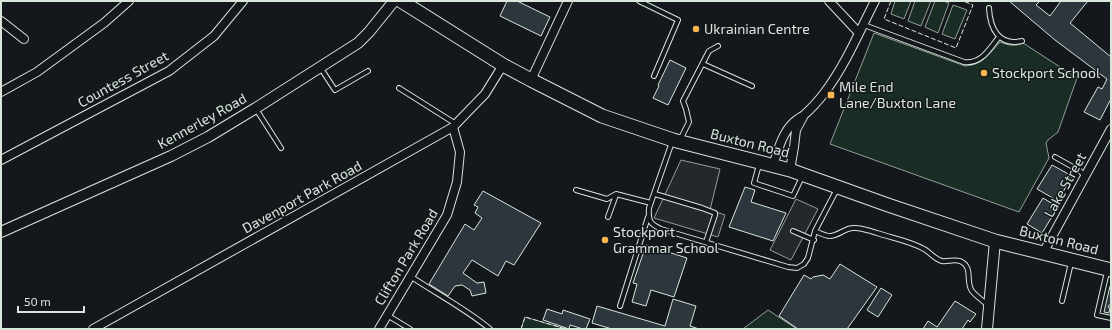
<svg xmlns="http://www.w3.org/2000/svg" width="1112" height="330" font-family="'Exo 2',sans-serif">
  <rect width="100%" height="100%" fill="#14181c"/>
  <path fill="#1a2d24" stroke="#939e99" d="M895,1H911L904,19L891,14Z
    M915,1H931L921,26L908,21Z
    M935,1H943L949,3L938,33L925,27Z
    M953,5L967,10L955,39L942,34Z
    M874,33L965,66C983,65 989,54 1000,42C1008,45 1015,47 1023,43L1077,78L1058,132L1048,140L1046,143L1049,158L1019,212L830,144Z
    M768,310L797,329H743Z
    M525,317L566,329H521Z"/>
  <path fill="#24282b" stroke="#939e99" d="M681,160L720,169L710,210L725,215L718,237L654,218Z
    M796,199L818,209L791,260L770,250Z"/>
  <path fill="#2c363c" stroke="#d8e6dc" d="M507,1H517L550,17L541,36L500,16Z
    M1009,1H1038L1039,2L1036,5L1050,16L1061,1H1088L1070,23L1111,57V99L1100,120L1084,112L1098,87L1102,89L1107,79L1055,40Z
    M670,60L686,68L668,105L653,98L659,86L658,85Z
    M1052,165L1072,176L1058,201L1037,189Z
    M745,187L755,190L751,202L786,213L773,241L729,227Z
    M483,191L541,223L514,265L506,261L498,276L472,260L463,273L477,283L484,282L486,293L472,296L470,290L462,285L455,286L448,296L429,284L465,224L474,230L482,218L475,213L478,207L474,205Z
    M1043,198L1058,207L1042,233L1027,224Z
    M646,245L687,258L674,297L651,290L646,306L632,302L637,284L633,283Z
    M840,264L877,287L847,329H798L779,316L804,275L811,279L813,277L823,275L830,279Z
    M1110,286H1111V305H1109L1108,307L1110,308L1109,313L1104,312Z
    M881,288L892,295L878,317L867,310Z
    M673,299L696,306L690,326L699,329H612L592,323L597,306L665,326Z
    M955,301L976,314L970,322L968,320L962,329H923L928,321L937,327Z
    M547,309L562,314L563,310L590,319L586,329H583L570,325L569,329L543,320Z"/>
  <g fill="none" stroke-linecap="round" stroke-linejoin="round">
    <defs>
      <path id="service" d="M639,1L678,20L654,76
        M989,8C990,29 999,46 1022,41
        M864,25L964,62C982,64 989,49 999,37
        M703,64L752,86
        M320,67L335,90L368,71
        M399,88L456,124
        M256,109L281,148
        M680,140L689,122L686,109L683,101L709,51L718,46
        M672,142L649,208C648,221 650,224 661,229L788,267L797,268L804,264L808,258L815,231L837,189
        M1055,157L1080,171L1085,176
        M759,165L754,183L793,196L802,177
        M576,190L607,199L616,194L651,203
        M655,194L702,208L715,213V215L706,242
        M608,217L616,195
        M793,231L814,240
        M815,231C820,233 825,236 830,236C838,236 845,228 853,228C861,227 869,231 877,233C892,238 910,241 924,249C930,252 934,259 942,261C947,262 954,259 960,261C974,267 965,282 972,291C976,296 983,301 988,305
        M1107,272L1097,315L1111,318
        M410,276C437,294 466,309 490,329
        M1062,301L1071,263
        M620,306L648,217
        M387,315L410,329"/>
      <path id="minor" d="M829,1L859,33
        M1,21L24,39
        M531,80L568,1
        M1,92L37,72L104,23L129,1
        M1,160L169,71L214,36L243,1
        M773,166C778,150 782,133 794,122C797,119 801,117 804,115C812,108 819,100 825,92C846,64 859,32 875,1
        M790,170L794,147L796,130L803,117
        M1043,253L1111,129
        M93,329L453,127L485,94L503,65
        M379,329L447,215L457,182L460,152L453,127"/>
      <path id="tertiary" d="M1,232L171,156L208,137L256,108L358,43L369,32L394,1
        M987,329L995,241"/>
      <path id="trunk" d="M401,1L503,65L531,80L602,116L673,140L790,170L888,205L995,241L1111,270"/>
    </defs>
    <use href="#service" stroke="#d8e6dc" stroke-width="6"/>
    <use href="#minor" stroke="#d8e6dc" stroke-width="10"/>
    <use href="#tertiary" stroke="#d8e6dc" stroke-width="12"/>
    <use href="#trunk" stroke="#d8e6dc" stroke-width="15"/>
    <use href="#service" stroke="#14181c" stroke-width="4"/>
    <use href="#minor" stroke="#14181c" stroke-width="8"/>
    <use href="#tertiary" stroke="#14181c" stroke-width="10"/>
    <use href="#trunk" stroke="#14181c" stroke-width="13"/>
    <path stroke="#d8e6dc" stroke-width="1" stroke-dasharray="5 2" stroke-linecap="butt" d="M891,1L884,19L956,48L973,5L963,1
      M521,329L525,317L566,329"/>
  </g>
  <g fill="#ffb74d" stroke="#14181c" stroke-width="1.5">
    <circle cx="696" cy="29" r="4"/>
    <circle cx="984" cy="73" r="4"/>
    <rect x="827" y="91" width="8" height="8" rx="2"/>
    <circle cx="605" cy="240" r="4"/>
  </g>
  <g text-anchor="middle" stroke-width="3" stroke-linejoin="round" paint-order="stroke">
    <g font-size="14" fill="#d8e6dc" stroke="#14181c" text-anchor="start">
      <text x="704" y="34">Ukrainian Centre</text>
      <text x="992" y="78">Stockport School</text>
      <text x="839" y="92">Mile End<tspan x="839" dy="16">Lane/Buxton Lane</tspan></text>
      <text x="613" y="237">Stockport<tspan x="613" dy="16">Grammar School</tspan></text>
    </g>
    <g font-size="14" fill="#d8e6dc" stroke="#14181c">
      <text transform="translate(123 79) rotate(-29)" y="5">Countess Street</text>
      <text transform="translate(202 121) rotate(-29)" y="5">Kennerley Road</text>
      <text transform="translate(750 143) rotate(14)" y="5">Buxton Road</text>
      <text transform="translate(1065 185) rotate(-61)" y="5">Lake Street</text>
      <text transform="translate(302 197) rotate(-29)" y="5">Davenport Park Road</text>
      <text transform="translate(1059 240) rotate(14)" y="5">Buxton Road</text>
      <text transform="translate(406 257) rotate(-59)" y="5">Clifton Park Road</text>
    </g>
  </g>
  <rect width="1112" height="330" fill="none" stroke="#d8e6dc" stroke-width="4"/>
  <path d="M18 306v6h66v-6" fill="none" stroke="#d8e6dc" stroke-width="2"/>
  <text x="24" y="306" font-size="12" fill="#d8e6dc" stroke="#14181c" stroke-width="3" paint-order="stroke">50 m</text>
</svg>
